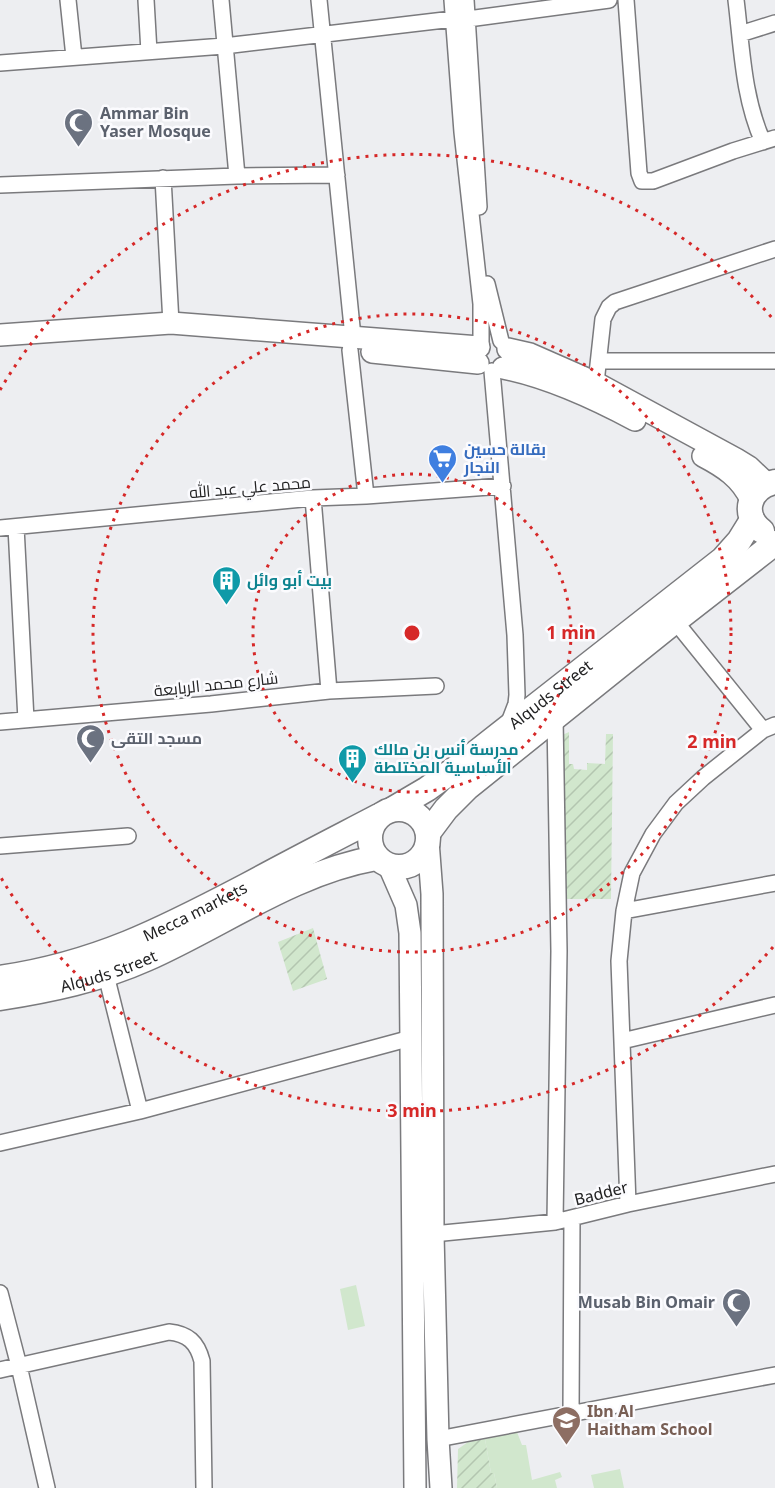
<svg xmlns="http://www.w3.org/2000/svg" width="775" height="1488" font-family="'Noto Sans',Cairo,sans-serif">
  <defs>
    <pattern id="garden-furrows" width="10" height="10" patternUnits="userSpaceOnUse" patternTransform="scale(1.5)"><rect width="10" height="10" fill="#d1e7cd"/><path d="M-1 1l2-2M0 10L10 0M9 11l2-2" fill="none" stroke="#b3c6b0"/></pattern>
  </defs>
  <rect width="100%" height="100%" fill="#edeef1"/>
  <path fill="#d1e7cd" d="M356,1285L365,1326L348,1330L340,1289Z
    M517,1432L522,1445H526L532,1480L560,1472L562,1477L555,1480L557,1488H497L494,1473H491L485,1439Z
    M620,1469L624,1488H594L591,1475Z"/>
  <path fill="url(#garden-furrows)" d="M569,732V764H573L574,769L587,770V763L605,764L606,734H613L611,899H562L560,736Z
    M313,928L327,979L293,991L278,942Z
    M485,1439L491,1473H494L497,1488H457L458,1449L468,1442Z"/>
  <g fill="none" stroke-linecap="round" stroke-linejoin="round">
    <defs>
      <path id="street" d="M68,0L74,57
        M146,0L149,52
        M221,0L237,176
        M319,0L353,337
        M452,0L462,132L481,304V344
        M466,0L479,207
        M626,0L639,173L642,181H653L733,151L775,138
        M736,0C742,49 743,97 763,142
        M740,34L775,23
        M0,63L224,46L453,19H468L609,0
        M163,178L171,323
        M0,185L237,176L337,175
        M487,284L501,341
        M350,350L366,496
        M599,361H775
        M492,371L515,635L517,695L516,704L508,725
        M596,383L603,319L609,307L615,302L775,249
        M313,498L329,691
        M16,527L26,720
        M0,528L313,498L366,496L503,486
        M675,621L763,730
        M0,722L211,704L329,691L436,686
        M0,846L128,836
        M624,911L775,883
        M106,975L140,1111
        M622,1041L775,1005
        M0,1143L140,1111L411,1038
        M628,1204L619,961L624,911L632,873L653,834L676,803L703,778L763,730L775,725
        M555,1222L559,951L555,718
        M433,1234L555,1222L628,1204L775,1174
        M0,1293L19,1366L47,1488
        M0,1370L169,1332C188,1334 197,1342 202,1361L204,1488
        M571,1413L572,1218
        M438,1439L775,1375"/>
      <path id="secondary" d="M0,335L171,323L479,347
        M508,349L530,354L596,383L736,459L749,467L767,484
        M372,352L478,363
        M503,368C549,377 594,398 635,420
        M703,456C724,467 741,478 751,500
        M428,841L432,894L433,1234L438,1439L441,1488
        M389,866L406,905L410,933L415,1488"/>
      <g id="primary">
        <path d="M762,531C740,514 750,487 775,482"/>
        <circle cx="399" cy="838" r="29"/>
        <path id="s1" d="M393,809L427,789L459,766L723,559L739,541L752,520"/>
        <path d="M428,833L446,809L467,788L675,621L775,543"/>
        <path id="s2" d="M0,978C96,964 162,930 246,886C290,862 335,839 379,816"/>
        <path id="s3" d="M0,998C50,990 99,980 146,959C223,925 292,873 376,858"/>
      </g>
    </defs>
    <use href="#street" stroke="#7a7a7d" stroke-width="18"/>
    <use href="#secondary" stroke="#7a7a7d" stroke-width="24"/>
    <use href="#primary" stroke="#7a7a7d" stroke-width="27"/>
    <use href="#street" stroke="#fff" stroke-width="15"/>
    <use href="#secondary" stroke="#fff" stroke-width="21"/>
    <use href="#primary" stroke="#fff" stroke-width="24"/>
  </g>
  <g fill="none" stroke="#d62828" stroke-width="3" stroke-dasharray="3 6">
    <circle cx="412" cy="633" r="159"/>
    <circle cx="412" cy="633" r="319"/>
    <path d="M773 947A478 478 0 0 1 0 876M0 390A478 478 0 0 1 773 319"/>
  </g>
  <defs>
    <symbol id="mosque-pin" viewBox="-11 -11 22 30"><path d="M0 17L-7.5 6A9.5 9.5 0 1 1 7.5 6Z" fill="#6b7280" stroke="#fbfbfe"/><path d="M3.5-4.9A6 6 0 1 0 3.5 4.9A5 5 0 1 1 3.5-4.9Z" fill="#fff"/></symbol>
    <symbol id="supermarket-pin" viewBox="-11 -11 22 30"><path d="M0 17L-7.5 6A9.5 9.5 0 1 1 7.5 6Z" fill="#3f7fe0" stroke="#fbfbfe"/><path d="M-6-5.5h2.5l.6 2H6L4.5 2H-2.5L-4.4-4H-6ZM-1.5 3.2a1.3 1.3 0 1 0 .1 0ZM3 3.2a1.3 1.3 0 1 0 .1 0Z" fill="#fff"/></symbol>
    <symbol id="building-pin" viewBox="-11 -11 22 30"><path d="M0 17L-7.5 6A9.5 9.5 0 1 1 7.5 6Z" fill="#0f9aa8" stroke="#fbfbfe"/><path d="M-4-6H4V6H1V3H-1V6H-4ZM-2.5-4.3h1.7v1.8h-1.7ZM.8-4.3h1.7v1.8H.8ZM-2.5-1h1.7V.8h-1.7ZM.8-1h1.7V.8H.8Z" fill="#fff"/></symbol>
    <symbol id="school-pin" viewBox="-11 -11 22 30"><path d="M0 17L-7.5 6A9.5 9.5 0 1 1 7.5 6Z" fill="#8d6e63" stroke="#fbfbfe"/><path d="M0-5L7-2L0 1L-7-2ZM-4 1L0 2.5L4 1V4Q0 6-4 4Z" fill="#fff"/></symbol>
  </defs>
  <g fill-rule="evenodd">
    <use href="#mosque-pin" x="62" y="106" width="33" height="45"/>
    <use href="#supermarket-pin" x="426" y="442" width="33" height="45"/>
    <use href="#building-pin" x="210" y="564" width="33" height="45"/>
    <use href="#mosque-pin" x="74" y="722" width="33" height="45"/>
    <use href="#building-pin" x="336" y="742" width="33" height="45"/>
    <use href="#mosque-pin" x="720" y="1286" width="33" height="45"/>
    <use href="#school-pin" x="550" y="1404" width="33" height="45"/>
  </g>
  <g text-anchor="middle" stroke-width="5" stroke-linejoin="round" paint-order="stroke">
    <g font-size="16" font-weight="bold" fill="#5b616d" stroke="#fbfbfe" text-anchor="start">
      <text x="100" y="119">Ammar Bin<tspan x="100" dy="18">Yaser Mosque</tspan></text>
      <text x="111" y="744">مسجد التقى</text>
      <text x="715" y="1308" text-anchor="end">Musab Bin Omair</text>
    </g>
    <g font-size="16" font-weight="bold" fill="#366cbe" stroke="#fbfbfe" text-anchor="start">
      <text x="464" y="455">بقالة حسين<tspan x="464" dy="18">النجار</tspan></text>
    </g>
    <g font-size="16" fill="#222223" stroke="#fbfbfe">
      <text transform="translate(250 487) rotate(-5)" y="6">محمد علي عبد الله</text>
      <text transform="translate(216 684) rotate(-6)" y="6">شارع محمد الربابعة</text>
      <text dy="6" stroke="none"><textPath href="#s1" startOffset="195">Alquds Street</textPath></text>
      <text dy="6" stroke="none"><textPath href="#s2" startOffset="207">Mecca markets</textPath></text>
      <text dy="6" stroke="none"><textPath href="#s3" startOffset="112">Alquds Street</textPath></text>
      <text transform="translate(601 1193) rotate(-14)" y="6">Badder</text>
    </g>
    <g font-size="16" font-weight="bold" fill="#0d838f" stroke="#fbfbfe" text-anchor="start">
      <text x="247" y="586">بيت أبو وائل</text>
      <text x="374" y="755">مدرسة أنس بن مالك<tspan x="374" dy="18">الأساسية المختلطة</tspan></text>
    </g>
    <g font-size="16" font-weight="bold" fill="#785e54" stroke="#fbfbfe" text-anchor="start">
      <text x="587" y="1417">Ibn Al<tspan x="587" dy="18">Haitham School</tspan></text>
    </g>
  </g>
  <circle cx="412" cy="633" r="9" fill="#d62828" stroke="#fbfbfe" stroke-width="3"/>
  <g font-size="18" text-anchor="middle" font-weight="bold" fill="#d62828" stroke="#fbfbfe" stroke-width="5" stroke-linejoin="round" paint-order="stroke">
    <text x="571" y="639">1 min</text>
    <text x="712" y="748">2 min</text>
    <text x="412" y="1117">3 min</text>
  </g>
</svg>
